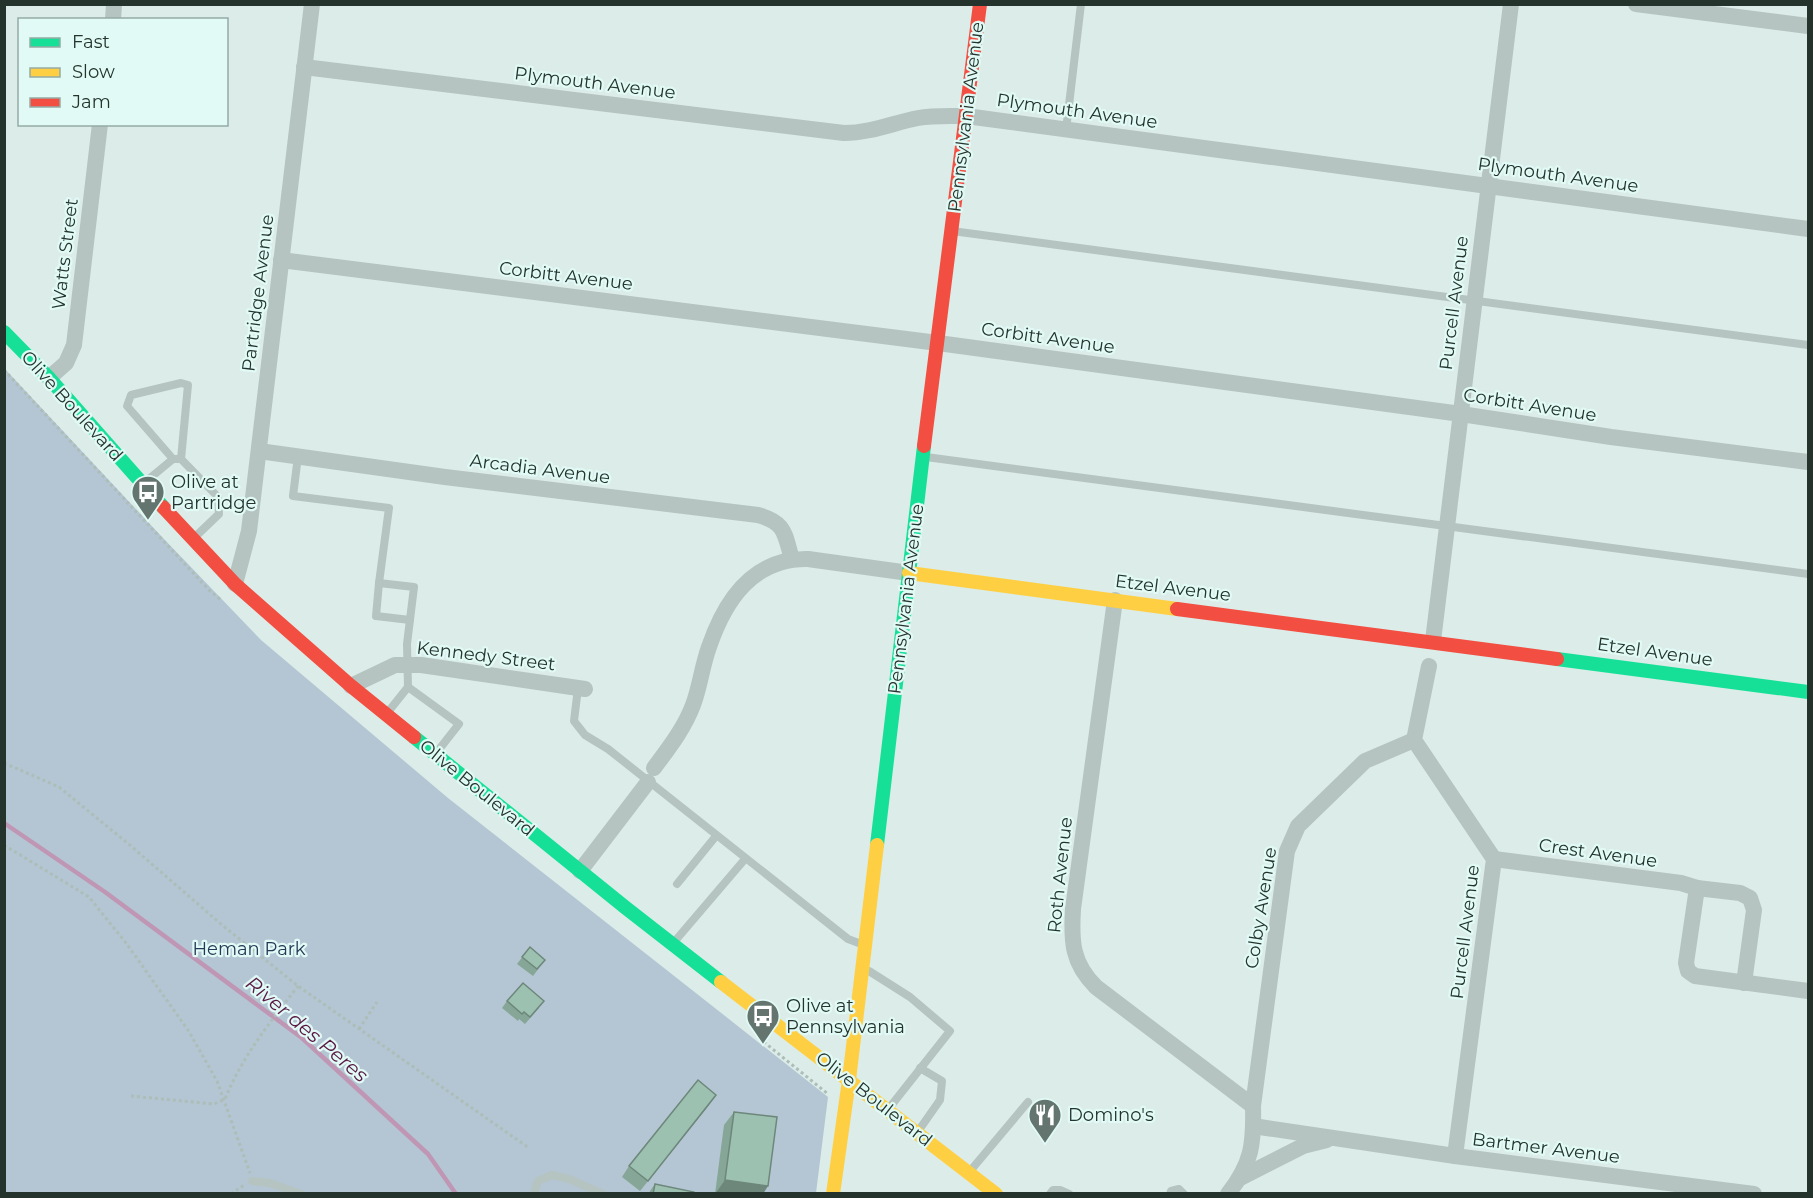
<svg xmlns="http://www.w3.org/2000/svg" width="1813" height="1198" viewBox="0 0 1813 1198" font-family="Montserrat,sans-serif">
<style>
.green{fill:#b4c6d3}
.lines{fill:none;stroke-linecap:round;stroke-linejoin:round}
.stream{stroke:#bf97b5;stroke-width:4.5}
.path{stroke:#adbdb8;stroke-width:3;stroke-dasharray:3 3;stroke-linecap:butt}
.lane{stroke:#b5c4c0;stroke-width:8}
.street{stroke:#b5c4c0;stroke-width:16}
.fast{stroke:#16e098;stroke-width:14}
.slow{stroke:#ffcf43;stroke-width:14}
.jam{stroke:#f24e42;stroke-width:14}
.wall{fill:#86a697}
.shaded-wall{fill:#6d877b}
.building{fill:#9cc1b0;stroke:#6d877b;stroke-width:1.5}
.labels{text-anchor:middle;stroke-width:4.5;stroke-linejoin:round;paint-order:stroke}
.street-label{font-size:18px;fill:#24342d;stroke:#e1faf5}
.poi-label{font-size:18px;fill:#24342d;stroke:#e1faf5;text-anchor:start}
.park-label{font-size:18px;fill:#263855;stroke:#e1faf5}
.water-label{font-size:20px;font-style:italic;fill:#591744;stroke:#e1faf5}
</style>
<rect width="100%" height="100%" fill="#dcece8"/>
<polygon class="green" points="4,368 163,538 261,640 448,798 828,1097 816,1193 5,1193"/>
<g class="lines">
<polyline class="stream" points="4,823 105,892 302,1038 428,1154 456,1194"/>
<g class="path">
<polyline points="4,370 210,591 221,600"/>
<polyline points="4,763 59,787 131,846 222,925 298,986 529,1148"/>
<polyline points="4,845 89,897 126,943 188,1030 217,1081 250,1173"/>
<polyline points="359,1029 377,1002"/>
<polyline points="759,1038 828,1094"/>
<path d="M131,1096l83,8 11,-5c18,-44 44,-75 73,-113"/>
<polyline points="231,1194 244,1185"/>
</g>
<g class="lane">
<polyline points="1066,130 1081,4"/>
<polyline points="952,231 1808,345"/>
<polyline points="298,456 293,496 389,508 379,583 414,587 407,644 408,687 388,712"/>
<polyline points="926,457 1808,574"/>
<polyline points="173,459 127,406 131,395 181,383 188,385 181,459"/>
<polyline points="144,483 173,459 181,459 218,497 219,514 195,537"/>
<polyline points="379,583 376,616 410,620"/>
<polyline points="408,687 459,724 437,752"/>
<polyline points="578,688 574,721 585,735 608,749 848,939 864,945"/>
<polyline points="677,884 716,836"/>
<polyline points="675,941 745,859"/>
<polyline points="863,971 869,971 910,997 950,1031 890,1107"/>
<polyline points="919,1130 940,1100 942,1081 920,1068"/>
<polyline points="971,1170 1028,1102"/>
<polyline points="252,1181 270,1183 301,1194"/>
<polyline points="534,1194 538,1181 552,1175 569,1179 603,1194"/>
<polyline points="1050,1194 1053,1190 1060,1190 1069,1194"/>
<polyline points="1170,1194 1171,1191 1179,1189 1184,1194"/>
</g>
<g class="street">
<polyline points="1636,4 1808,26"/>
<polyline points="113,20 114,4"/>
<path d="M304,67l540,66c26,0 49,-10 74,-15 16,-3 32,-2 48,-2l842,113"/>
<polyline points="281,260 938,343 1461,414 1611,437 1808,462"/>
<polyline points="49,378 66,363 74,345 100,124"/>
<path d="M259,451l186,26 313,38c28,8 26,18 34,44"/>
<polyline points="235,584 249,531 312,4"/>
<path d="M1115,600l-42,309c-2,33 -1,54 23,78l157,119"/>
<polyline points="1433,641 1511,4"/>
<polyline points="1429,666 1414,740 1494,859 1455,1156"/>
<polyline points="351,686 395,665 421,665 585,689"/>
<path d="M654,768c14,-19 30,-39 39,-63 7,-18 9,-39 16,-58 16,-47 44,-89 99,-88l101,14"/>
<polyline points="1494,859 1681,883 1697,888 1686,963 1688,971 1695,976 1808,991"/>
<polyline points="580,871 648,782"/>
<polyline points="1697,888 1740,893 1750,898 1754,910 1744,983"/>
<polyline points="1253,1126 1455,1156 1754,1194"/>
<polyline points="1240,1178 1303,1146 1327,1140"/>
<path d="M1228,1194c24,-31 26,-50 25,-88l34,-255 11,-25 67,-65 49,-21"/>
</g>
<g class="fast">
<polyline points="4,332 49,378 163,507"/>
<polyline points="1557,659 1808,692"/>
<polyline points="414,737 626,908 721,982"/>
<polyline points="877,845 924,446"/>
</g>
<g class="slow">
<polyline points="909,573 1177,609"/>
<polyline points="721,982 996,1194"/>
<polyline points="833,1194 849,1080 877,845"/>
</g>
<g class="jam">
<polyline points="924,446 980,4"/>
<polyline points="163,507 235,584 351,686 414,737"/>
<polyline points="1177,609 1557,659"/>
</g>
</g>
<g class="wall">
<polygon points="530,947 545,960 533,976 517,964"/>
<polygon points="507,1001 539,1008 525,1024 519,1019 518,1021 502,1008"/>
<polygon points="709,1105 640,1191 622,1177 629,1166"/>
<polygon points="734,1112 763,1194 715,1194 724,1125"/>
<polygon points="655,1184 694,1194 649,1194 650,1191"/>
</g>
<g class="shaded-wall">
<polygon points="716,1095 709,1105 640,1191 648,1181"/>
<polygon points="725,1180 768,1186 763,1194 715,1194"/>
</g>
<g class="building">
<polygon points="530,947 545,960 537,969 522,957"/>
<polygon points="523,983 544,1001 530,1017 524,1012 522,1014 507,1001"/>
<polygon points="698,1080 716,1095 648,1181 629,1166"/>
<polygon points="734,1112 777,1117 768,1186 725,1180"/>
<polygon points="655,1184 694,1192 694,1194 653,1194"/>
</g>
<defs>
<g id="bus-pin" transform="scale(1.725)"><path d="M0 17L-7.5 6A9.5 9.5 0 1 1 7.5 6Z" fill="#64746e" stroke="#e1faf5"/><path d="M-5-6H5V4H4V6H2V4H-2V6H-4V4H-5ZM-3.5-4V0h7V-4ZM-3.5 1.2v1.5H-2V1.2ZM2 1.2v1.5H3.5V1.2Z" fill="#fff"/></g>
<g id="restaurant-pin" transform="scale(1.725)"><path d="M0 17L-7.5 6A9.5 9.5 0 1 1 7.5 6Z" fill="#64746e" stroke="#e1faf5"/><path d="M-5-6h1v4h1v-4h1v4h1v-4h1v5L-1.5 .5V6h-2V.5L-5-1ZM5-6V6H3V1.5H1.5Q1.5-4 5-6Z" fill="#fff"/></g>
</defs>
<g fill-rule="evenodd">
<use href="#bus-pin" x="148" y="492"/>
<use href="#bus-pin" x="763" y="1016"/>
<use href="#restaurant-pin" x="1045" y="1115"/>
</g>
<g class="labels">
<g class="street-label">
<text transform="translate(595 83) rotate(7)" y="6">Plymouth Avenue</text>
<text transform="translate(1077 111) rotate(8)" y="6">Plymouth Avenue</text>
<text transform="translate(966 117) rotate(-83)" y="6">Pennsylvania Avenue</text>
<text transform="translate(1558 175) rotate(8)" y="6">Plymouth Avenue</text>
<text transform="translate(65 254) rotate(-83)" y="6">Watts Street</text>
<text transform="translate(566 276) rotate(7)" y="6">Corbitt Avenue</text>
<text transform="translate(258 293) rotate(-83)" y="6">Partridge Avenue</text>
<text transform="translate(1454 303) rotate(-83)" y="6">Purcell Avenue</text>
<text transform="translate(1048 338) rotate(8)" y="6">Corbitt Avenue</text>
<text transform="translate(1530 405) rotate(9)" y="6">Corbitt Avenue</text>
<text transform="translate(72 406) rotate(48)" y="6">Olive Boulevard</text>
<text transform="translate(540 469) rotate(7)" y="6">Arcadia Avenue</text>
<text transform="translate(1173 588) rotate(7)" y="6">Etzel Avenue</text>
<text transform="translate(906 599) rotate(-83)" y="6">Pennsylvania Avenue</text>
<text transform="translate(1655 652) rotate(8)" y="6">Etzel Avenue</text>
<text transform="translate(486 656) rotate(7)" y="6">Kennedy Street</text>
<text transform="translate(477 788) rotate(39)" y="6">Olive Boulevard</text>
<text transform="translate(1598 853) rotate(8)" y="6">Crest Avenue</text>
<text transform="translate(1060 875) rotate(-84)" y="6">Roth Avenue</text>
<text transform="translate(1261 908) rotate(-81)" y="6">Colby Avenue</text>
<text transform="translate(1465 932) rotate(-83)" y="6">Purcell Avenue</text>
<text transform="translate(874 1099) rotate(38)" y="6">Olive Boulevard</text>
<text transform="translate(1546 1148) rotate(7)" y="6">Bartmer Avenue</text>
</g>
<g class="poi-label">
<text x="171" y="488">Olive at<tspan x="171" dy="21">Partridge</tspan></text>
<text x="786" y="1012">Olive at<tspan x="786" dy="21">Pennsylvania</tspan></text>
<text x="1068" y="1121">Domino's</text>
</g>
<g class="park-label">
<text x="249" y="955">Heman Park</text>
</g>
<g class="water-label">
<text transform="translate(307 1029) rotate(40)" y="7">River des Peres</text>
</g>
</g>
<rect width="1813" height="1198" fill="none" stroke="#24342d" stroke-width="12"/>
<rect x="18" y="18" width="210" height="108" fill="#e1faf5" stroke="#95aba5" stroke-width="1.5"/>
<rect x="30" y="38" width="30" height="9" fill="#16e098" stroke="#95aba5" stroke-width="1.5"/>
<text x="72" y="48" font-size="18" fill="#24342d">Fast</text>
<rect x="30" y="68" width="30" height="9" fill="#ffcf43" stroke="#95aba5" stroke-width="1.5"/>
<text x="72" y="78" font-size="18" fill="#24342d">Slow</text>
<rect x="30" y="98" width="30" height="9" fill="#f24e42" stroke="#95aba5" stroke-width="1.5"/>
<text x="72" y="108" font-size="18" fill="#24342d">Jam</text>
</svg>
